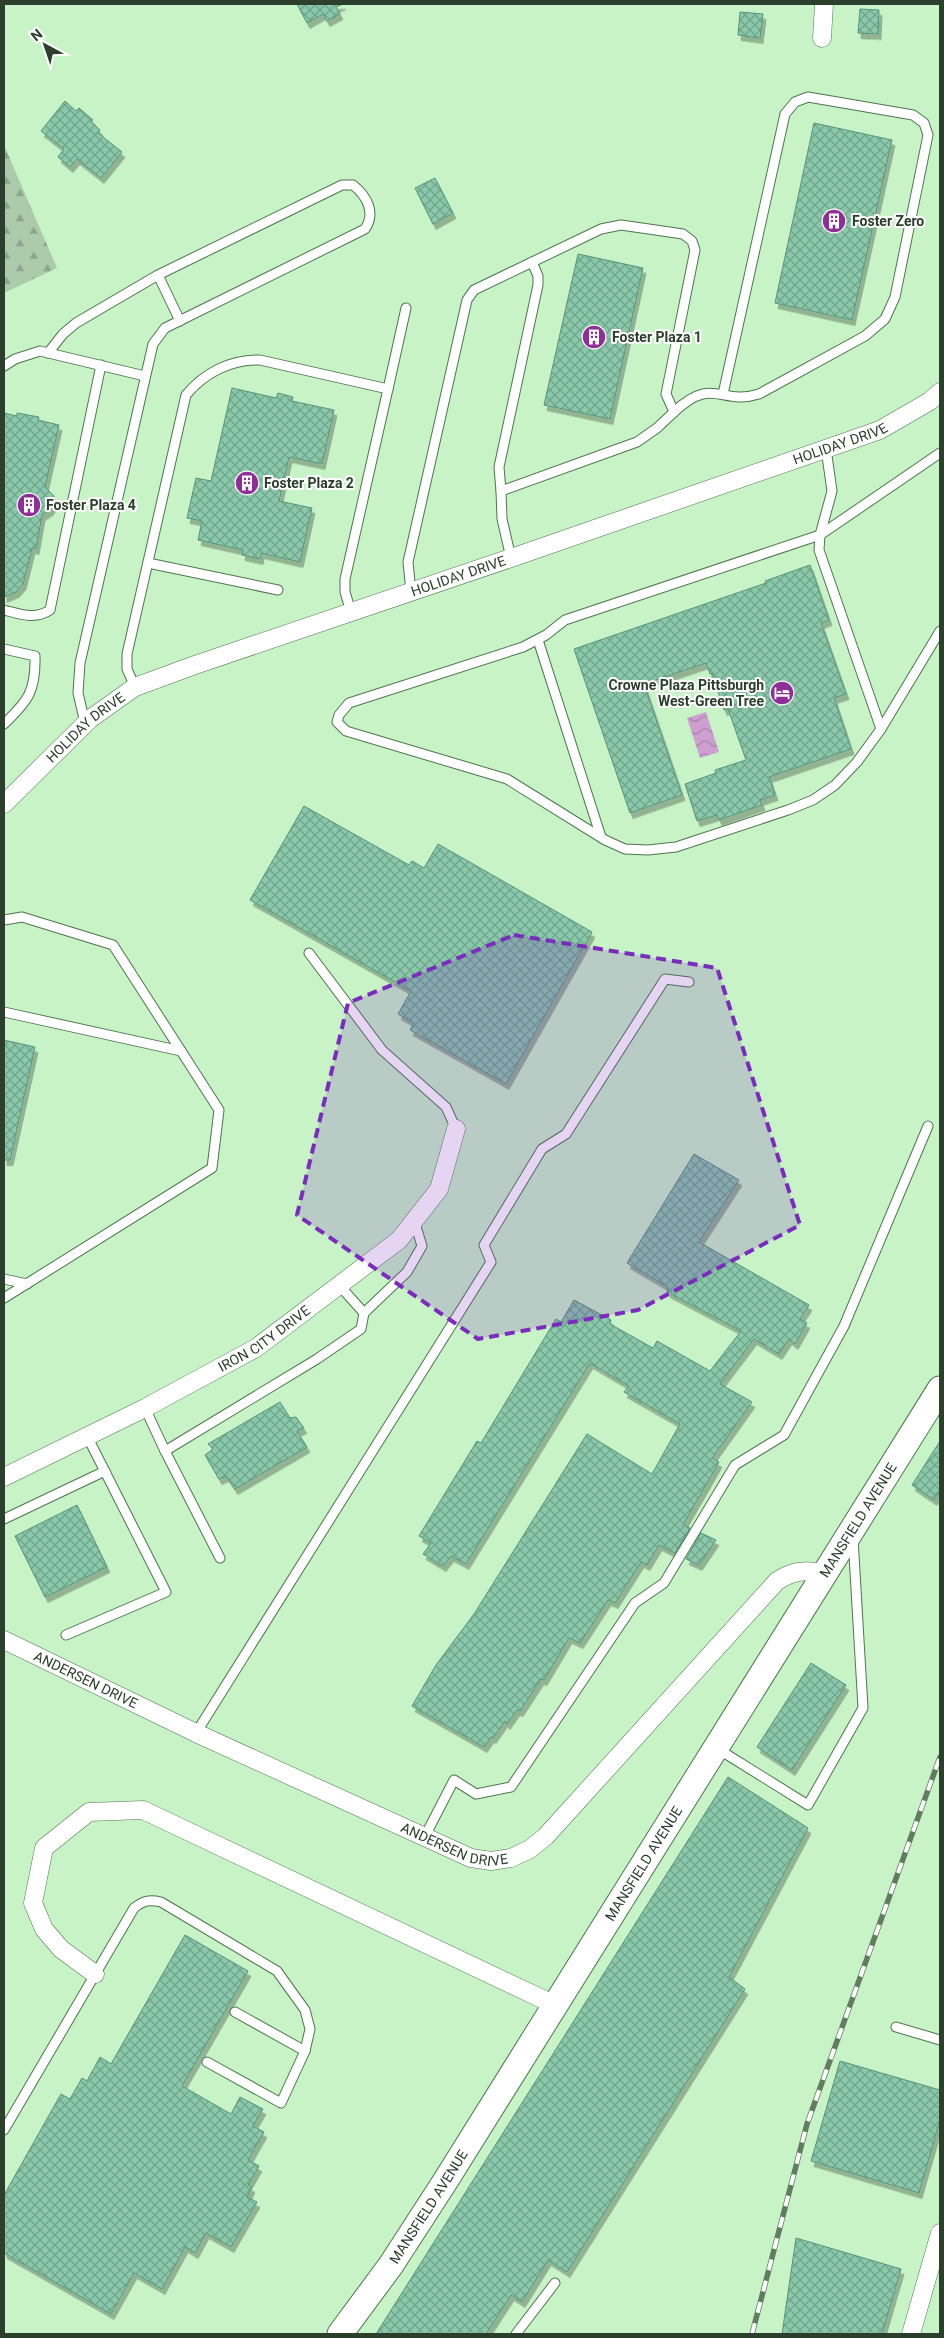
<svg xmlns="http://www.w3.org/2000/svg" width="944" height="2338" viewBox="0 0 944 2338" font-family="Roboto,sans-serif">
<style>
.forest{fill:url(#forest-firs)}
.water{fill:url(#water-waves)}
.building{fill:url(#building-cross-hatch);stroke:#569479;filter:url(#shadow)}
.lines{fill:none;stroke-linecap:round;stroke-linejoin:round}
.service-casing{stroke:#4e764e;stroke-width:11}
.minor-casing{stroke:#4e764e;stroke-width:19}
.secondary-casing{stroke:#4e764e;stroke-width:27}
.service{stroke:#fff;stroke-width:9}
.minor{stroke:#fff;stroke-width:18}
.secondary{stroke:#fff;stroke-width:25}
.rail-casing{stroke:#627c61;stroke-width:5.5}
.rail{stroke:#fff;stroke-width:4;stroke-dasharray:11;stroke-linecap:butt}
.marked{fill:#7b2cbf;fill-opacity:0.2;stroke:#7b2cbf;stroke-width:4;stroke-dasharray:10 6;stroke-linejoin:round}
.labels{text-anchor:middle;stroke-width:4;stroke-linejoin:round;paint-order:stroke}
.poi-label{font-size:14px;font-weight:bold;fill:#2c3e2c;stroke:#fff;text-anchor:start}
.street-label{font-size:14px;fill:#2c3e2c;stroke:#fff}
</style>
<defs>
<pattern id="forest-firs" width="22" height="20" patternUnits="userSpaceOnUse" patternTransform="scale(1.25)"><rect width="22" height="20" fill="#accbab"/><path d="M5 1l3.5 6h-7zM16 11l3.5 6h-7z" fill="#8ca68b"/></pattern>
<pattern id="water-waves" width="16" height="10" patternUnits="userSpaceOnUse" patternTransform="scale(1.25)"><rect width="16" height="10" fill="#ce9fd1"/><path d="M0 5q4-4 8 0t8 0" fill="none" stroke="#a783aa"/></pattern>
<pattern id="building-cross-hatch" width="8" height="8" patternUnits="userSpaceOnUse" patternTransform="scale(1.25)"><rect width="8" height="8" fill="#89c8ab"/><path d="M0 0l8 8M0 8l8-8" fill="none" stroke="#70a48b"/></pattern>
<filter id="shadow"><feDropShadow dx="3" dy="5.5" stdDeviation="0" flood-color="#0004"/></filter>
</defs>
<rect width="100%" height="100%" fill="#c7f3c6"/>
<polygon class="forest" points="4,145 57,268 4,293"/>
<polygon class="water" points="706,712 719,752 700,758 687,718"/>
<g class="building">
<polygon points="297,4 343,4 336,7 340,14 327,21 323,14 307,23"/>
<polygon points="860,9 879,10 878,34 858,33"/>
<polygon points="740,12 763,14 760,38 738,35"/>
<polygon points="65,101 76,111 79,108 93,120 91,122 100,130 98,133 122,152 101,178 77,159 70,167 58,157 64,149 41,131"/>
<polygon points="814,123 892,140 852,320 775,303"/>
<polygon points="435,178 453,213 433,224 415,188"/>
<polygon points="578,254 643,268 610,419 544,405"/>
<polygon points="232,388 276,398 278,393 293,397 292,401 334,410 322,464 289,457 279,501 312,508 300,562 261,553 260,559 242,555 243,550 198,540 202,521 187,518 196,478 211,481"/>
<polygon points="4,413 17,416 17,413 39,417 38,420 59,425 45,487 54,496 54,504 50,510 42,515 36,549 32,548 23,584 16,592 4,597"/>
<polygon points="810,565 829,620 821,623 846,694 834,698 851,749 769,777 775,795 760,800 762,805 719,820 717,815 697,821 685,784 716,773 715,770 746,760 728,709 724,710 712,673 710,674 706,663 644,684 682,795 630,813 574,649 766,583 765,581"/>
<polygon points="304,806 409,865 412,861 424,868 438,844 592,932 506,1084 410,1030 414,1023 398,1014 411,991 250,900"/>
<polygon points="4,1040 35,1047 10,1160 4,1160"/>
<polygon points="694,1154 739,1180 699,1242 809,1305 800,1319 807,1323 795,1344 789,1339 779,1354 754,1339 720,1384 752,1402 712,1458 719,1462 683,1525 690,1528 675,1553 659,1545 647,1565 641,1562 615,1603 608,1600 580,1643 569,1638 544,1680 541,1679 520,1711 517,1710 507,1724 505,1721 493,1738 491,1737 484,1747 412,1706 436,1665 474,1614 587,1434 652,1474 680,1424 624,1392 629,1386 590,1363 466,1564 451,1556 443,1566 423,1554 431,1543 419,1536 477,1441 481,1443 556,1319 561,1322 574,1300 611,1320 610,1324 653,1348 657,1341 710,1371 741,1331 667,1292 668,1287 627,1263"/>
<polygon points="280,1402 290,1418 296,1417 304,1428 297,1431 307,1447 235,1489 226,1476 219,1479 205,1455 213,1449 208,1444"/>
<polygon points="940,1441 940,1490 934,1500 912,1485"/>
<polygon points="77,1505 107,1567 45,1597 15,1536"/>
<polygon points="701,1533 716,1540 699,1565 686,1559"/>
<polygon points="811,1663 846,1685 792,1770 757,1747"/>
<polygon points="728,1777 808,1828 729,1977 745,1989 567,2272 548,2260 522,2302 511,2295 486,2334 376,2334"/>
<polygon points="185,1935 248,1971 182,2086 231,2114 240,2097 263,2109 253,2126 264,2132 248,2160 259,2166 248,2185 252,2187 247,2197 257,2202 231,2247 206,2233 195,2253 185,2247 162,2289 134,2273 111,2314 4,2253 4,2195 61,2094 70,2099 82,2078 87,2081 100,2057 111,2064"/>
<polygon points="840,2061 940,2090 940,2120 919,2193 811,2161"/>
<polygon points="796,2238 901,2269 882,2334 782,2334"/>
</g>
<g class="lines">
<g class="service-casing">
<g id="service">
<polyline points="158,275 180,321"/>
<path d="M48,353l15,-19 13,-11 82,-48 184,-90h11c14,11 23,28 12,44l-200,99 -12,16 -73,319 -2,30 7,30"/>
<polyline points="4,366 15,359 40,351 145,376"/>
<polyline points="388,389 406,308"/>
<path d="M674,412c39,-37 46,-6 85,-18l106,-58 20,-17 10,-22 33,-162 -4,-12 -11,-8 -105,-18 -13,5 -10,12 -62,280"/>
<polyline points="826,449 832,491 820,535 819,550 881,729"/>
<polyline points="940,453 820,535 565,620 546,635 523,647 349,703 339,715 337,722 346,731 507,779 605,840 625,849 648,850 676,847 788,810 813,800 835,785 857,762 881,729 940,631"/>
<polyline points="501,491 499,467 538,285 538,276 532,262"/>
<polyline points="148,563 278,590"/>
<polyline points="411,592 408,562 467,300 474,290 601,229 621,225 683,234 692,241 695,250 666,394 674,412 657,428 637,442 501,491 502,519 511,558"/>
<path d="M4,610c16,4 31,10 46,0l51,-245"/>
<polyline points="538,640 601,837"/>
<path d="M4,649l31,7c1,35 -7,45 -31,68"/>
<path d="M135,687l-8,-18v-15l59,-259c18,-22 45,-36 74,-35l128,29 -43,190v13l6,20"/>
<polyline points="4,920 22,917 113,945 219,1110 212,1168 4,1298"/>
<polyline points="309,953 382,1050 446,1107 456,1129"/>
<polyline points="4,1012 181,1051"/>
<polyline points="4,1279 27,1284"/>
<polyline points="364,1313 407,1272 422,1246 414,1220"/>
<polyline points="145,1408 165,1451 317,1359 361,1329 364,1313 339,1285"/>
<polyline points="165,1451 220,1558"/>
<polyline points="4,1519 105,1471"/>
<polyline points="66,1635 166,1592 87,1436"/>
<polyline points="196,1733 491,1262 484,1245 542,1149 566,1134 665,979 689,982"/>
<polyline points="718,1749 808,1805 863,1708 853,1538"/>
<polyline points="424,1838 454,1780 476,1794 511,1787 635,1603 664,1583 735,1465 784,1435 844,1326 928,1126"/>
<polyline points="235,2012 305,2051"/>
<polyline points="896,2027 940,2040"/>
<path d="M4,2130l130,-222c9,-7 15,-9 27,-6l116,69 28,39 5,19 -5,22 -24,52 -74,-41"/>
<polyline points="516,2334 555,2283"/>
</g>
</g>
<g class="minor-casing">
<g id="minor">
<polyline points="822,38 824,4"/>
<path id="s1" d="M4,804l86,-85 45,-32 60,-22 319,-108 366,-127 50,-29 10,-9"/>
<path id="s2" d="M4,1477l141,-69 111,-60 143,-108 40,-51 17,-60"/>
<path id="s3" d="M4,1640l192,93 275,125 20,3 20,-3 19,-9 16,-13 231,-255c17,-11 28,-11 48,-8"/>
<polyline points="95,1974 61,1949 44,1929 33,1903 44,1848 89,1812 143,1810 555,2005"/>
<polyline points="911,2334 940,2233"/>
</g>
</g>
<g class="secondary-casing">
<g id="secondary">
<path id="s4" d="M340,2334l51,-69 55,-85 494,-791"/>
</g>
</g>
<use href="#service" class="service"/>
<use href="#minor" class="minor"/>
<use href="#secondary" class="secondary"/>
<g class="rail-casing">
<polyline id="rail" points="752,2334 807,2124 940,1757"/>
</g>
<use href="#rail" class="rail"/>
</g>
<path class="marked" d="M514,935l203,33 83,257 -162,85 -160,29 -181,-124 51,-212z"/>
<defs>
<g id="building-disc" transform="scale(1.25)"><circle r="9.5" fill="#8e2f97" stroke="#fff"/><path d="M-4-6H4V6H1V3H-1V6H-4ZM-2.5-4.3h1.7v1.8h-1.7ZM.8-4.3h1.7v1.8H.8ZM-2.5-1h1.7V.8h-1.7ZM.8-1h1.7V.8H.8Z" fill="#fff"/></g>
<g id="hotel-disc" transform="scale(1.25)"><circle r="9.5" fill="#8e2f97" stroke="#fff"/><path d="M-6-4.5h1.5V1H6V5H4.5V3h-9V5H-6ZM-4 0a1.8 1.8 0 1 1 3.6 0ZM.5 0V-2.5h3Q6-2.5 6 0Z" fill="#fff"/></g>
</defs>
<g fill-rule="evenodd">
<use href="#building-disc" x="834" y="221"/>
<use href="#building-disc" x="594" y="337"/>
<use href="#building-disc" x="247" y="483"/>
<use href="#building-disc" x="29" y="505"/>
<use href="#hotel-disc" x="782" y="693"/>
</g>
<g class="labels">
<g class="poi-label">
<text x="852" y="226">Foster Zero</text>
<text x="612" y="342">Foster Plaza 1</text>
<text x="264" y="488">Foster Plaza 2</text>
<text x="46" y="510">Foster Plaza 4</text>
<text x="764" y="690" text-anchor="end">Crowne Plaza Pittsburgh<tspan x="764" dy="16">West-Green Tree</tspan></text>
</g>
<g class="street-label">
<text dy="5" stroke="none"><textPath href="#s1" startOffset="922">HOLIDAY DRIVE</textPath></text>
<text dy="5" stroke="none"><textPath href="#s1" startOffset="518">HOLIDAY DRIVE</textPath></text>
<text dy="5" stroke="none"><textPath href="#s1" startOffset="112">HOLIDAY DRIVE</textPath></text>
<text dy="5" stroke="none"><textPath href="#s2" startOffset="295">IRON CITY DRIVE</textPath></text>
<text dy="5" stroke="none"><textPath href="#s4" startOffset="965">MANSFIELD AVENUE</textPath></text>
<text dy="5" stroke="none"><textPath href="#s3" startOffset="91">ANDERSEN DRIVE</textPath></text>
<text dy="5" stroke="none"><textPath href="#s3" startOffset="496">ANDERSEN DRIVE</textPath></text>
<text dy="5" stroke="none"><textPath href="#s4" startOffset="560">MANSFIELD AVENUE</textPath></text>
<text dy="5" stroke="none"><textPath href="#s4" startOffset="155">MANSFIELD AVENUE</textPath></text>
</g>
</g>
<rect width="944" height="2338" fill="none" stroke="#2c3e2c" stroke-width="10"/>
<g transform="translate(45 45) rotate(320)" stroke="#ffffff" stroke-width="4" paint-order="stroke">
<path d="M0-4L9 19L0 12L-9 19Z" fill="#2c3e2c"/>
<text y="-8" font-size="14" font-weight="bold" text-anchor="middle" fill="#2c3e2c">N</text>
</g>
</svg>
